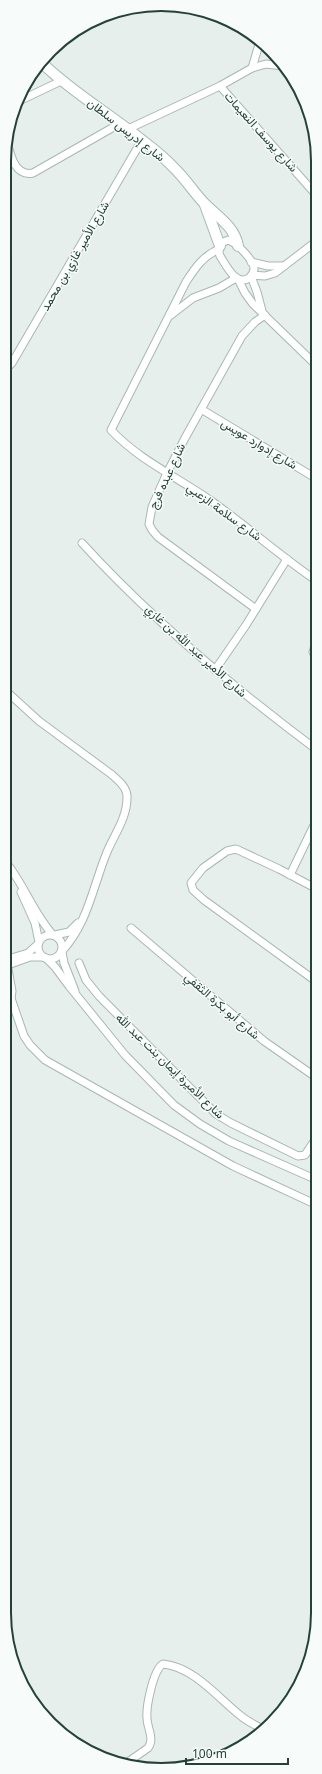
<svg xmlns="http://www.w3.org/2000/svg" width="322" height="1774" viewBox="0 0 322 1774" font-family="'Noto Sans',Vazirmatn,sans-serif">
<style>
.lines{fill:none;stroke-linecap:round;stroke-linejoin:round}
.street-casing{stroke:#a8b8b2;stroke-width:9}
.secondary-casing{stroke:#a4bbb3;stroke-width:12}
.street{stroke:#fff;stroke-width:7}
.secondary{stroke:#fff;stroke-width:10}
.labels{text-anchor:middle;stroke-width:3;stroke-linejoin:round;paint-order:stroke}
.street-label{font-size:12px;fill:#24423a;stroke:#f7fbf9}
.rim{fill:none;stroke:#24423a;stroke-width:2}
</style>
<rect width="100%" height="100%" fill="#e6efeb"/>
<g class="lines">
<g class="street-casing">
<g id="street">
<polyline points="252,68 260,41"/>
<polyline points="220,86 318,197"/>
<polyline points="19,101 61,81"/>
<polyline points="128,129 220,86 252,68 266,64 283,66"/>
<path d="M6,138c4,15 8,39 27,35l86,-49"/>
<polyline points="5,234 6,236"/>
<path d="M228,240c9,3 27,21 26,30 -1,3 -2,6 -5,8 -13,9 -23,-13 -29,-22 -3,-8 1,-14 8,-16z"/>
<path d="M219,249c-16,7 -24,19 -33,33l-75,148c28,30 66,47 99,70 37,26 70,56 107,81"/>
<polyline points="251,262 268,266 284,266"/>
<polyline points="252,275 265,276 275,273 318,240"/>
<polyline points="251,276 257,292 262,311"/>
<polyline points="238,279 245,293 253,304 318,367"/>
<polyline points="171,315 193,298 219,288 236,278"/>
<polyline points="5,370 12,363 142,140"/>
<polyline points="201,409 317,479"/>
<path d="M82,543c70,77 152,145 235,207"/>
<polyline points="256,609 158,537 152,530 149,524 152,507 167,473 185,438 242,336 255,322 265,315"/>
<polyline points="317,661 313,652 317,639"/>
<polyline points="215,670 246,625 287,559"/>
<path d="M5,690l34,31 72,53c7,6 17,14 16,24 0,20 -13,37 -20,54 -14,34 -19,71 -45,99"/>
<path d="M5,861c19,23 28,52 48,74"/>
<polyline points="290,875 317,819"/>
<polyline points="21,892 35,923 39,942"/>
<polyline points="131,928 264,1041 317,1078"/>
<circle cx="50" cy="947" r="12"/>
<polyline points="55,935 69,932 78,923"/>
<polyline points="62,952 64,963 75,991"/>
<polyline points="5,953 12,991 11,998"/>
<polyline points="46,958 55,967 69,986 125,1055 174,1105 200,1124 229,1141 317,1180"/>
<polyline points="5,960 28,953 38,944"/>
<polyline points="79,963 86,980 99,996 216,1114 231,1123 298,1156 305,1155 317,1137"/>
<polyline points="5,966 30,957 43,957"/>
<polyline points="5,981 24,1036 30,1045 45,1060 233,1166 317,1205"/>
<polyline points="317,982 204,900 193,890 191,883 203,868 227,851 236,849 279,869 317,889"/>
<path d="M125,1764l23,-16c7,-9 -1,-20 -1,-30 -1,-11 6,-48 16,-54 31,3 55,34 78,52 7,6 16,10 24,14"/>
</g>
</g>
<g class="secondary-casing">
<g id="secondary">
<path d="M42,63c31,30 68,51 101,78 12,9 24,19 34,30 10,10 18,23 28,33 12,12 30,23 33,42"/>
<polyline points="205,205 220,246"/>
</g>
</g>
<use href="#street" class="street"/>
<use href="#secondary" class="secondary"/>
</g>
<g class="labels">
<g class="street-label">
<text transform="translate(126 130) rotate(38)" y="4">شارع إدريس سلطان</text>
<text transform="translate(261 132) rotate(48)" y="4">شارع يوسف النعيمات</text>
<text transform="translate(75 256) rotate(-60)" y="4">شارع الأمير غازي بن محمد</text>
<text transform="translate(259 444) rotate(31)" y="4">شارع إدوارد عويس</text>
<text transform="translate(167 476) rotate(-65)" y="4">شارع عبده فرج</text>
<text transform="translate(224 512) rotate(36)" y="4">شارع سلامة الزعبي</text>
<text transform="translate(196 651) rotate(42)" y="4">شارع الأمير عبد الله بن غازي</text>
<text transform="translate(222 1006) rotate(41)" y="4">شارع أبو بكرة الثقفي</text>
<text transform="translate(170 1066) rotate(44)" y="4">شارع الأميرة إيمان بنت عبد الله</text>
</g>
</g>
<path d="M0 0H322V1774H0ZM161 11H161A150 150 0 0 1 311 161V1613A150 150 0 0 1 161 1763H161A150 150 0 0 1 11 1613V161A150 150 0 0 1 161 11Z" fill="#f7fbf9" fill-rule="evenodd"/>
<path class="rim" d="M161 11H161A150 150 0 0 1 311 161V1613A150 150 0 0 1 161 1763H161A150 150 0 0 1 11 1613V161A150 150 0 0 1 161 11Z"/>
<path d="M186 1758v6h102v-6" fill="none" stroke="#24423a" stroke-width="2"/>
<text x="192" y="1758" font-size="12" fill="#24423a" stroke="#f7fbf9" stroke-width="3" paint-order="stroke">100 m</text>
</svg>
